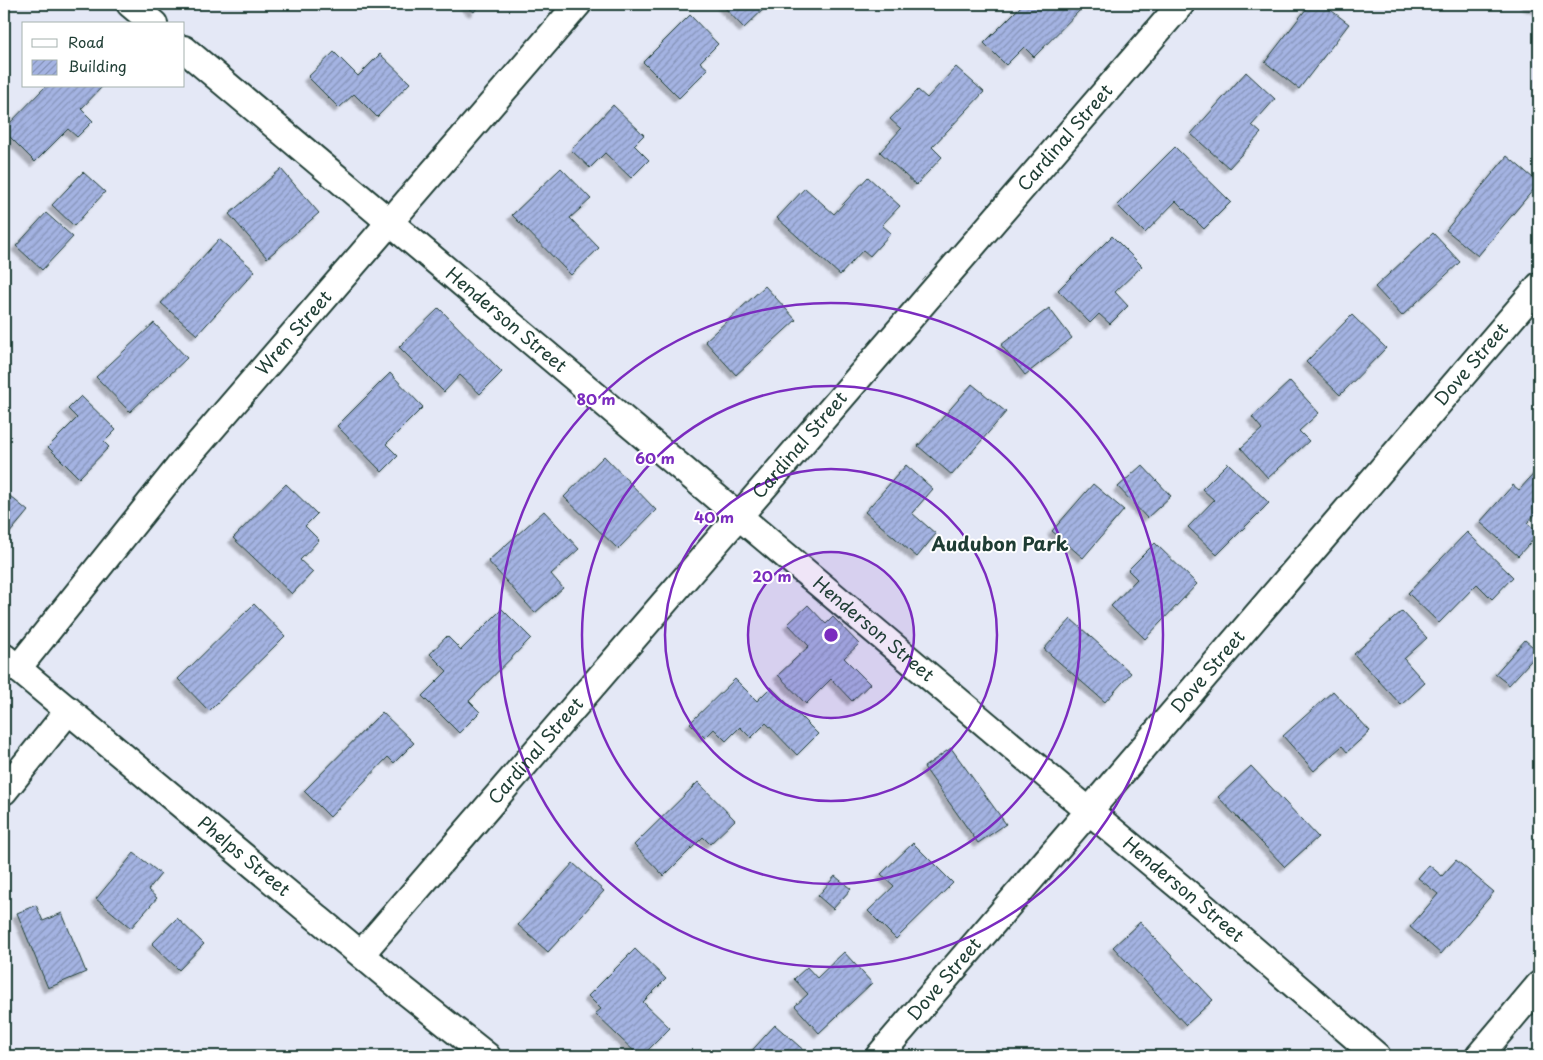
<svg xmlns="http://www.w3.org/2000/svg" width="1543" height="1060" viewBox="0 0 1543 1060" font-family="'Playpen Sans',sans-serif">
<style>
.building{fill:url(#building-hatch);stroke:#1f3d34;filter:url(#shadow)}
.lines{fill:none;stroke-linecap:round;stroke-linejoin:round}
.minor-casing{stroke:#1f3d34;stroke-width:30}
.minor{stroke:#fff;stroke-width:26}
.ring{fill:none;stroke:#7b2cbf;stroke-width:2.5}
.labels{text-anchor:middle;stroke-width:4;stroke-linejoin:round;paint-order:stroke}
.street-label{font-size:18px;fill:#1f3d34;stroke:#fff}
.neighbourhood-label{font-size:19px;font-weight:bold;fill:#1f3d34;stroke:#fff}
.centre{fill:#7b2cbf;stroke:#fff;stroke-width:2.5}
.ring-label{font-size:15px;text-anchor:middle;font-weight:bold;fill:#7b2cbf;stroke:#fff;stroke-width:4;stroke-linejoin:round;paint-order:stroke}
</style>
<defs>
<pattern id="building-hatch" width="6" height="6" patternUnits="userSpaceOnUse" patternTransform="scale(1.25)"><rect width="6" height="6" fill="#a4b3e2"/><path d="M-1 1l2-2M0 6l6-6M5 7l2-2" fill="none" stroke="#8593b8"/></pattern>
<filter id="shadow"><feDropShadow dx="-4.5" dy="4.5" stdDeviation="1" flood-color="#0004"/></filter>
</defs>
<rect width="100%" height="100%" fill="#e4e8f6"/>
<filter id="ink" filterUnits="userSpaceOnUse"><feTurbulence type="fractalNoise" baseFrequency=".02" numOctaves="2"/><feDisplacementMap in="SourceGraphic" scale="10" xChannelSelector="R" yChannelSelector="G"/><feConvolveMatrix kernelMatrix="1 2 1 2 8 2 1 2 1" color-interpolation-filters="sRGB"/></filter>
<g filter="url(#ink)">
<g class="building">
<polygon points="464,4 480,4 474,12"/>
<polygon points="721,4 769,4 744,28"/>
<polygon points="1023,4 1086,4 1034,57 1024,47 1006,65 984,43"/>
<polygon points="1310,4 1323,4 1349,24 1299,89 1265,62"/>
<polygon points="1525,4 1539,4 1539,10"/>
<polygon points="690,15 718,44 700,62 708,69 679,98 643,62"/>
<polygon points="334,52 358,76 380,54 410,83 377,117 354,94 339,108 308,77"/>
<polygon points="956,67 984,92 932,147 942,157 916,185 880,152 901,129 890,119 918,90 927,98"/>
<polygon points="1246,72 1275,99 1252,125 1261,133 1229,168 1191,134"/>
<polygon points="46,86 103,86 81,109 93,121 77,137 68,129 35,162 4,131 4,129"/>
<polygon points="613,105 644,135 634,145 649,160 631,178 605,153 590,168 571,150"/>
<polygon points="1175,147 1231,202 1204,229 1176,201 1145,233 1117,205"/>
<polygon points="1507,156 1539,183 1478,256 1446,230"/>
<polygon points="561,168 591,199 570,218 599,248 571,275 512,215"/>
<polygon points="281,169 319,213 267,258 229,214"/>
<polygon points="83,172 105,192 74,226 52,205"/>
<polygon points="868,177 900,206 882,225 891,233 870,256 863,250 840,275 777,218 805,188 834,214"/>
<polygon points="46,213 73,237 42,270 16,246"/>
<polygon points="1433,233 1460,262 1402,316 1375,287"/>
<polygon points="1112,236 1142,266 1115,292 1128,306 1110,324 1099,314 1090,323 1058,290"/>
<polygon points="219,239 255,271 197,335 161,303"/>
<polygon points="765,286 796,320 736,375 705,341"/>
<polygon points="439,308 502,372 480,394 460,375 444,392 399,347"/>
<polygon points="1049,308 1072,338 1025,375 1001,345"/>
<polygon points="1352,315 1386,348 1340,395 1306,362"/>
<polygon points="154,323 187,358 130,412 96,377"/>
<polygon points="390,373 423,407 386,444 398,456 382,472 337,426"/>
<polygon points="1290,381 1319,413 1299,431 1309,441 1268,478 1241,448 1262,429 1252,417"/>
<polygon points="972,384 1006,412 952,475 918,446"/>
<polygon points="81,396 116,430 104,442 109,447 79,478 48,447 77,418 68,409"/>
<polygon points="604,456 656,510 618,549 564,497"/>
<polygon points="1228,463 1269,503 1217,555 1188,527 1214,500 1202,489"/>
<polygon points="906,465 933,489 912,513 936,534 917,557 865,512"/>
<polygon points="1142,465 1171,496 1147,518 1118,487"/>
<polygon points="1539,468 1539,510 1527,523 1539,533 1518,556 1480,522 1513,485 1519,490"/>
<polygon points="286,484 317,514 305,526 319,540 300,560 313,572 292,594 233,538"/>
<polygon points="1093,484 1124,510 1083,558 1052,531"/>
<polygon points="4,491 28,511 4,540"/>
<polygon points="544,511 579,549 551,574 563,588 535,613 488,561"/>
<polygon points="1467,532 1513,577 1492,599 1477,584 1439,623 1408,593"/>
<polygon points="1155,543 1197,584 1145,639 1111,606 1137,579 1128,570"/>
<polygon points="254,604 285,636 209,711 178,679"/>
<polygon points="808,605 826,624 833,617 859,644 844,658 870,684 852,701 831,679 806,704 778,675 809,646 788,624"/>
<polygon points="502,609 531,638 469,701 480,712 459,733 422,696 447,671 430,654 447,636 461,650"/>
<polygon points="1402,611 1427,638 1404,659 1425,683 1401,705 1354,654"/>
<polygon points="1071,619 1131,673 1105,702 1044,649"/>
<polygon points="1525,640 1539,652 1509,685 1495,674"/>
<polygon points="735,679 757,701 771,687 818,734 797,755 766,723 751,738 740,727 726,741 714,729 705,738 690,723"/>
<polygon points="1333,691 1370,731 1347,752 1342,746 1314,771 1283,736"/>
<polygon points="382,712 414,743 394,763 388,757 330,817 304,791"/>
<polygon points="951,748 1006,824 978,843 924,767"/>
<polygon points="1251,766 1318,837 1285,867 1218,797"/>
<polygon points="698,782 735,820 710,844 703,837 664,876 634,845"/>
<polygon points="913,843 953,883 896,939 868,911 894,886 881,874"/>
<polygon points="134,853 161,874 148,890 157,898 131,928 96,899"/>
<polygon points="1456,860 1494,892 1441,954 1410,927 1438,894 1418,878 1429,865 1442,876"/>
<polygon points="573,863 604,891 548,952 518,925"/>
<polygon points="835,876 851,889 833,909 818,896"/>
<polygon points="36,905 43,921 62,913 86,972 48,988 17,913"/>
<polygon points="177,918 204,944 179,970 152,944"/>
<polygon points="1140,922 1213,1000 1186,1025 1113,947"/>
<polygon points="635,949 666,979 643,1002 670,1028 642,1056 639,1056 595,1014 601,1009 588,996"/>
<polygon points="844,952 872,983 819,1033 795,1006 808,994 794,979 807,967 817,978"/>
<polygon points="775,1025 807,1053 804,1056 747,1056"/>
</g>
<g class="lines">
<g class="minor-casing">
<g id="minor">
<polyline points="130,4 154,24"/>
<path id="s1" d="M184,49l905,762 115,96 173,149"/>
<path id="s2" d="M4,657l395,329 88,70"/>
<path id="s3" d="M18,668l164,-205 396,-459"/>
<polyline points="4,791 69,710"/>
<path id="s4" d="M361,954l820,-950"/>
<path id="s5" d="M879,1056l660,-770"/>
<polyline points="1479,1056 1539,985"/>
</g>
</g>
<use href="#minor" class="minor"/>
</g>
</g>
<circle cx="831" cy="635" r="83" fill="#7b2cbf" fill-opacity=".12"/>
<g class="ring">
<circle cx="831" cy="635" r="83"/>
<circle cx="831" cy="635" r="166"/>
<circle cx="831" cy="635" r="249"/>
<circle cx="831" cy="635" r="332"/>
</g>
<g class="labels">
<g class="street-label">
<text dy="6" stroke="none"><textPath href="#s4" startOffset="1078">Cardinal Street</textPath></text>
<text dy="6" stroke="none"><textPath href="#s1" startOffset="421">Henderson Street</textPath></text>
<text dy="6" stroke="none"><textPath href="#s3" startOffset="434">Wren Street</textPath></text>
<text dy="6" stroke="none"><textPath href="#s5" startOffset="911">Dove Street</textPath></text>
<text dy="6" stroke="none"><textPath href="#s4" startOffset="672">Cardinal Street</textPath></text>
<text dy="6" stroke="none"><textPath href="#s1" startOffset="901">Henderson Street</textPath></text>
<text dy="6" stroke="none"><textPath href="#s5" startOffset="506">Dove Street</textPath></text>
<text dy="6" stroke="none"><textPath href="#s4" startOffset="268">Cardinal Street</textPath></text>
<text dy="6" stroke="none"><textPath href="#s2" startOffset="312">Phelps Street</textPath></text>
<text dy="6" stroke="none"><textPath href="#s1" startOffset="1306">Henderson Street</textPath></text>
<text dy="6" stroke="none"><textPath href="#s5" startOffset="101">Dove Street</textPath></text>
</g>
<g class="neighbourhood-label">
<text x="1000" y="551">Audubon Park</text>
</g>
</g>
<circle cx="831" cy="635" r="8" class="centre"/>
<g class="ring-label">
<text x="596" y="405">80 m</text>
<text x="655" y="464">60 m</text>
<text x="714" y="523">40 m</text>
<text x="772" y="582">20 m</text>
</g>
<rect width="1543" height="1060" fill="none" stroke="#fff" stroke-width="20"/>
<rect x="10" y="10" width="1523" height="1040" fill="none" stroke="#1f3d34" stroke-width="2" filter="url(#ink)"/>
<rect x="22" y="22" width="162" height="65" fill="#ffffff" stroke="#a5b1ae"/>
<rect x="32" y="39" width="25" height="8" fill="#ffffff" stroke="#a5b1ae"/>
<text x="68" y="48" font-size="15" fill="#1f3d34">Road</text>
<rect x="32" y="60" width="25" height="15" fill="url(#building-hatch)" stroke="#a5b1ae"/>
<text x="68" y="72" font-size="15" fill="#1f3d34">Building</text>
</svg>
